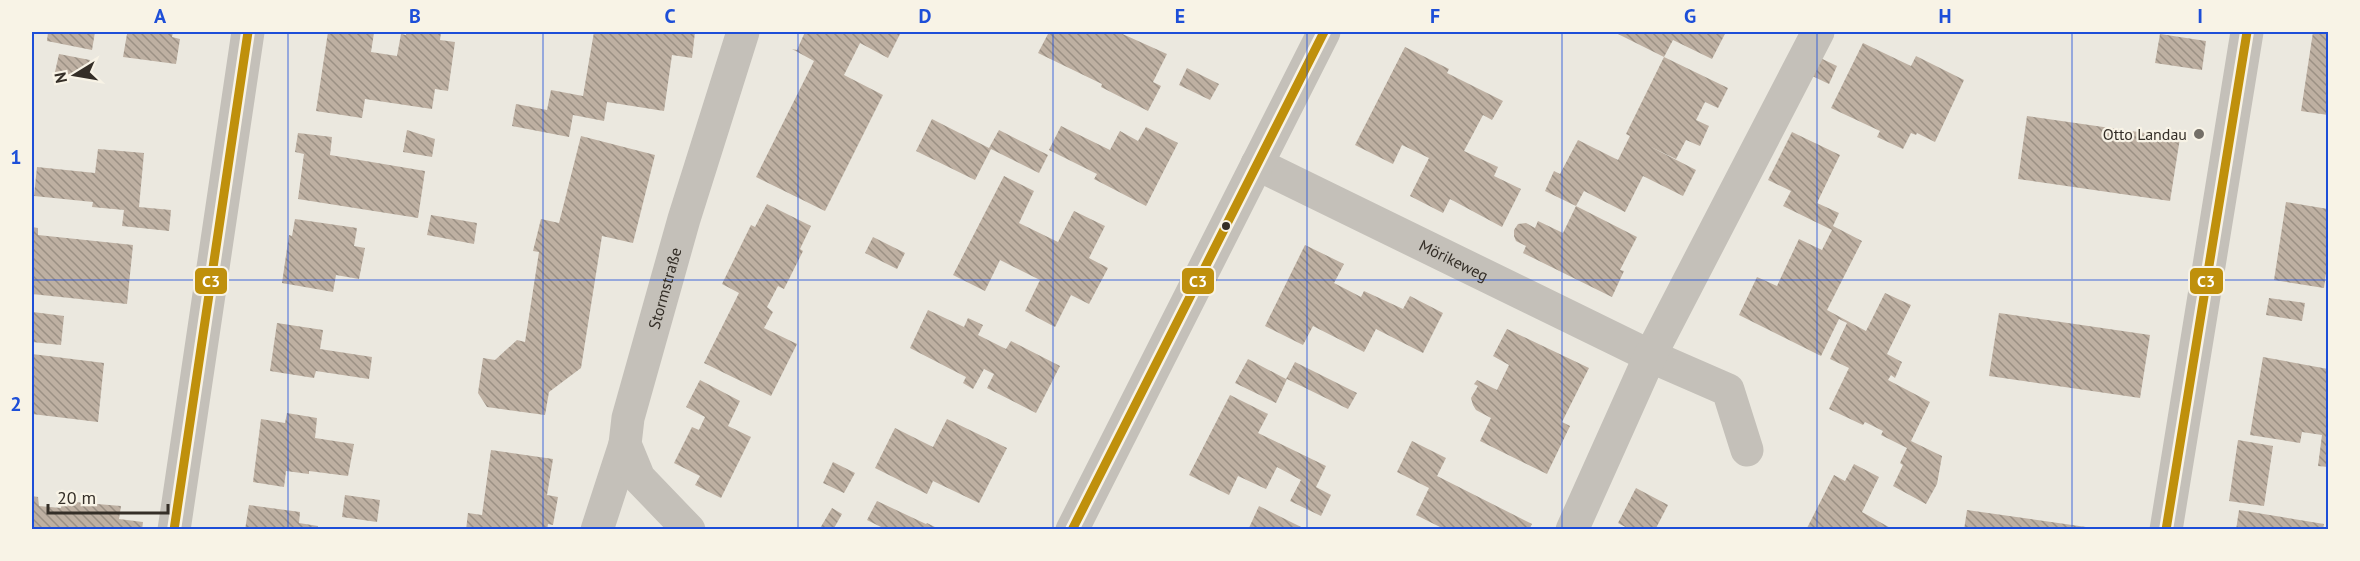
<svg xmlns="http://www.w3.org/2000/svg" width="2360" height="561" viewBox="0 0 2360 561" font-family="'PT Sans',sans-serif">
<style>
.building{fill:url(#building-back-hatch)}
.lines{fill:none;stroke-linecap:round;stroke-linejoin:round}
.minor{stroke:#c4c0b9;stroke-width:33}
.bus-1-casing{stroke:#f8f3e6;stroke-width:14}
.bus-1{stroke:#bf900c;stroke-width:9}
.grid{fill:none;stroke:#1d4ed8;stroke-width:1.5;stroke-opacity:0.55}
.poi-dot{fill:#746f67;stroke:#f8f3e6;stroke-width:2}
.bus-dot{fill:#342e27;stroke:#f8f3e6;stroke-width:2}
.labels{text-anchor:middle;stroke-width:4.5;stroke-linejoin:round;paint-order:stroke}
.poi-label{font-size:16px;fill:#342e27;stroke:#f8f3e6;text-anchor:end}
.street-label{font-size:16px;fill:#342e27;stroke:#f8f3e6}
.line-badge{stroke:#f8f3e6;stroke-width:2}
.badge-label{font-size:16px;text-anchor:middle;font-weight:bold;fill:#fff}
.neatline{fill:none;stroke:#1d4ed8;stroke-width:2}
.grid-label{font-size:20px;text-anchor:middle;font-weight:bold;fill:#1d4ed8}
</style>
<defs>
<pattern id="building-back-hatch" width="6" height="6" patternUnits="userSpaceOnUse" patternTransform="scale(1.5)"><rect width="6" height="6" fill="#beb0a2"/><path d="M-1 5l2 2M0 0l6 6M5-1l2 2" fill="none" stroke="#9b9084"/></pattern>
</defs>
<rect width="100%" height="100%" fill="#ebe8df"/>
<g class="building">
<polygon points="48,32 95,32 92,50 47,41"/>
<polygon points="122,32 173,32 172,37 180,39 176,64 123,57 127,34"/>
<polygon points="328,32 374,33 371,52 397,56 401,34 406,35 406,32 441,32 440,40 455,42 448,91 435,89 432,109 365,99 362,118 316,111"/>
<polygon points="594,32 695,32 692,58 672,55 664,111 607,102 604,121 573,115 569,137 512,126 516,104 547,110 551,90 583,96"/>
<polygon points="805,32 901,32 888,58 860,43 844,75 883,95 825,211 756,177 814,61 792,49 797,50"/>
<polygon points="1049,32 1118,32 1167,54 1153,82 1161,86 1148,111 1101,87 1102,84 1038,53"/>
<polygon points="1617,32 1726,32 1712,59 1673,40 1664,57 1728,88 1718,108 1705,102 1696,120 1709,126 1700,146 1686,140 1676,159 1649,146 1696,170 1683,196 1643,176 1625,212 1584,191 1576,206 1545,191 1554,171 1560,174 1578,140 1618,160 1630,136 1626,134 1664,57 1616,33"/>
<polygon points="2313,32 2328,33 2328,115 2301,111"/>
<polygon points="2160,34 2206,41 2202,70 2155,63"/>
<polygon points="1863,43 1911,66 1916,56 1964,80 1935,142 1917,133 1916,135 1911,133 1903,149 1877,137 1880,131 1831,108"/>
<polygon points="1405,47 1449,69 1447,73 1503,101 1492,120 1483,115 1464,151 1498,167 1494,176 1521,189 1502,227 1450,199 1443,213 1410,196 1429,158 1402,145 1393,164 1355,145"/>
<polygon points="59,54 90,60 86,78 55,72"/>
<polygon points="1814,55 1837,66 1829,84 1806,73"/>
<polygon points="1187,68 1219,84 1210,100 1179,85"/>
<polygon points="2027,116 2180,138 2170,201 2018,179"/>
<polygon points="932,119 989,148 999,130 1048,155 1039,173 991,149 975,180 916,151"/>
<polygon points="1061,126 1110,150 1120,131 1138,141 1146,127 1178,143 1146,206 1094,179 1097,174 1049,150"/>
<polygon points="407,130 435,139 432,157 403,152"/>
<polygon points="1792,132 1840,155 1817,203 1839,213 1833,226 1862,241 1827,310 1866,331 1885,293 1911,305 1887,354 1902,362 1895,378 1891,375 1888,380 1930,402 1911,441 1942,456 1937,484 1926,504 1893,486 1903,465 1900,463 1907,448 1881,435 1883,431 1865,422 1863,425 1829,409 1849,368 1830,359 1847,323 1839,319 1821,356 1739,315 1757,277 1777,286 1799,239 1822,250 1832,230 1783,206 1791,191 1768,180"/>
<polygon points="298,133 332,137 330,155 425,171 418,218 298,199 304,154 295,152"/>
<polygon points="581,136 655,155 633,243 602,236 581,368 549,392 545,415 487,407 478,393 483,358 495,360 517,340 525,342 539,252 533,251 541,219 559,223"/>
<polygon points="98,149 144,153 139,207 171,210 169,231 122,226 124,210 92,207 93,202 34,196 37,167 95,173"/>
<polygon points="1004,176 1034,191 1019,223 1058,242 1074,211 1105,226 1089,258 1108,268 1089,304 1071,295 1055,327 1025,311 1040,280 1000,260 985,291 953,275"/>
<polygon points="2286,202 2328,209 2328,273 2326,273 2324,288 2274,280"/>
<polygon points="767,204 811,226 800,249 803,251 784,289 778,286 767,307 773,312 764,328 797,344 771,396 704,363 739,293 722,284 751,225 755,227"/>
<polygon points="1576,206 1637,237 1620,270 1624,271 1612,297 1523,253 1526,246 1516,241 1514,236 1514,230 1518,224 1526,223 1535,228 1538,221 1563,233"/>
<polygon points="431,215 477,223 474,244 427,235"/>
<polygon points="295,219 357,228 354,246 365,248 359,279 336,275 333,292 282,283 289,235 292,236"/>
<polygon points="32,227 38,228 38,235 133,245 127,304 32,294"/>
<polygon points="873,237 905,253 897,269 865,253"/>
<polygon points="1305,245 1344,264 1334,283 1361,297 1364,291 1403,309 1410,296 1443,313 1423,353 1376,329 1364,352 1313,326 1303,345 1265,326"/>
<polygon points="2269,298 2305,303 2302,321 2266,315"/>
<polygon points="928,310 964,327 968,318 983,325 978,335 1006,349 1011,341 1060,366 1036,413 987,388 994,374 984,369 973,389 963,383 966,377 910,348"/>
<polygon points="33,312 64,316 61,345 32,342"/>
<polygon points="1999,313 2150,335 2140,398 1989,376"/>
<polygon points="277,323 323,330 320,349 372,357 369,379 316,371 314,378 270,371"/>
<polygon points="1507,329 1589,368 1562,422 1570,426 1547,474 1480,441 1491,418 1476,410 1473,405 1471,398 1478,386 1474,384 1477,380 1497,390 1509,365 1493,356"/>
<polygon points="32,354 104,363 98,422 32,414"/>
<polygon points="2263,357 2328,369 2328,467 2318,466 2322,435 2302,432 2300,443 2250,435"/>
<polygon points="1248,359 1286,379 1295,362 1357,393 1348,409 1287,379 1276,403 1235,383"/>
<polygon points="700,380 740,401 728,426 751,437 721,498 695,485 700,476 674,463 692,427 699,430 705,417 686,407"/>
<polygon points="1230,395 1268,414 1258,433 1326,466 1316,487 1331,495 1321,516 1290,501 1301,480 1277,467 1266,489 1238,476 1229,495 1189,475"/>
<polygon points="287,413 317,418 315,438 354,444 348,476 309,471 309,474 286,471 284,487 253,482 261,419 285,423"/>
<polygon points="947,419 1007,448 979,503 933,481 927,494 875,468 895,428 933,447"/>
<polygon points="2238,440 2273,446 2264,506 2229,501"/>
<polygon points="1412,441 1446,458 1437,476 1532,524 1529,530 1439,530 1440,527 1416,515 1429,488 1397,472"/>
<polygon points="491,450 553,459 547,495 558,497 553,525 548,524 547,530 466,530 468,513 482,515"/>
<polygon points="833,462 855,473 844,493 823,483"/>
<polygon points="1854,464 1879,477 1862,512 1894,530 1806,530 1834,475 1845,481"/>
<polygon points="1636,488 1668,505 1655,530 1631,530 1618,523"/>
<polygon points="345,495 380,500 377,522 342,517"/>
<polygon points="32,496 38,497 39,506 61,508 62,501 121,506 119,519 143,522 142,530 32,530"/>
<polygon points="877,501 926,524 927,523 941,530 883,530 883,528 867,520"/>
<polygon points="249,505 300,512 299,523 318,526 318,530 245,530"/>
<polygon points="1259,506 1307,530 1248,530"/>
<polygon points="832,508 842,514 833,530 819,530"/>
<polygon points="1967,510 2093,528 2092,530 1964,530"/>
<polygon points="2239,510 2324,524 2323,530 2236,530"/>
</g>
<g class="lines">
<g class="minor">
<path id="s1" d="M1257,164l393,192 78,34 19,60"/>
<polyline points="174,530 248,32"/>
<polyline points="597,530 625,444"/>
<path id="s2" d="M689,530l-50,-52 -14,-34 3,-26 56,-199 59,-187"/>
<polyline points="1072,530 1324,32"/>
<polyline points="1572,530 1650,356 1818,32"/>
<polyline points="2166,530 2247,32"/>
</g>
<g class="bus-1-casing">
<g id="bus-1">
<polyline points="174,530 248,32"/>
<polyline points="1072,530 1324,32"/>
<polyline points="2166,530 2247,32"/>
</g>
</g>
<use href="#bus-1" class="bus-1"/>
</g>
<path class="grid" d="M288,32v498M543,32v498M798,32v498M1053,32v498M1307,32v498M1562,32v498M1817,32v498M2072,32v498M32,280h2296"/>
<circle class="poi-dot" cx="2199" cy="134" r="6"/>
<circle class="bus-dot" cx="1226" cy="226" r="5"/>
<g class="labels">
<g class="poi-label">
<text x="2187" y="140">Otto Landau</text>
</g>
<g class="street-label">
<text dy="6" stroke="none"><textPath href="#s1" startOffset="219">Mörikeweg</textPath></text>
<text dy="6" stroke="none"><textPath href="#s2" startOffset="270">Stormstraße</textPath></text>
</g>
</g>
<g class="line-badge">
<rect x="194" y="267" width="34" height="28" rx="6" fill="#bf900c"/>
<rect x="1181" y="267" width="34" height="28" rx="6" fill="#bf900c"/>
<rect x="2189" y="267" width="35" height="28" rx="6" fill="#bf900c"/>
</g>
<g class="badge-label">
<text x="211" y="287">C3</text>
<text x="1198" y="287">C3</text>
<text x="2206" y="287">C3</text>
</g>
<rect width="2360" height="561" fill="none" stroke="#f8f3e6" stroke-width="66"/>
<g transform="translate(75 75) rotate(259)" stroke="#f8f3e6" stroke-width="4.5" paint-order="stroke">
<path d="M0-4.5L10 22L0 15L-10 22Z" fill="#342e27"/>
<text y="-9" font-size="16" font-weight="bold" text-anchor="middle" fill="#342e27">N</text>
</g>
<path d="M48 504v9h120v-9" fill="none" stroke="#342e27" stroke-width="3"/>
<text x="57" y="504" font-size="18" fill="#342e27" stroke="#f8f3e6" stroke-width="4.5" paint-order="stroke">20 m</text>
<rect x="33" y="33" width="2294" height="495" class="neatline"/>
<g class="grid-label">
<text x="160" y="23">A</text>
<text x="415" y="23">B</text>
<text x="670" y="23">C</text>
<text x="925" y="23">D</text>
<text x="1180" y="23">E</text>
<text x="1435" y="23">F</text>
<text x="1690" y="23">G</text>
<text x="1945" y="23">H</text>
<text x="2200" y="23">I</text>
<text x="16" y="164">1</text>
<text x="16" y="411">2</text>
</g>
</svg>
